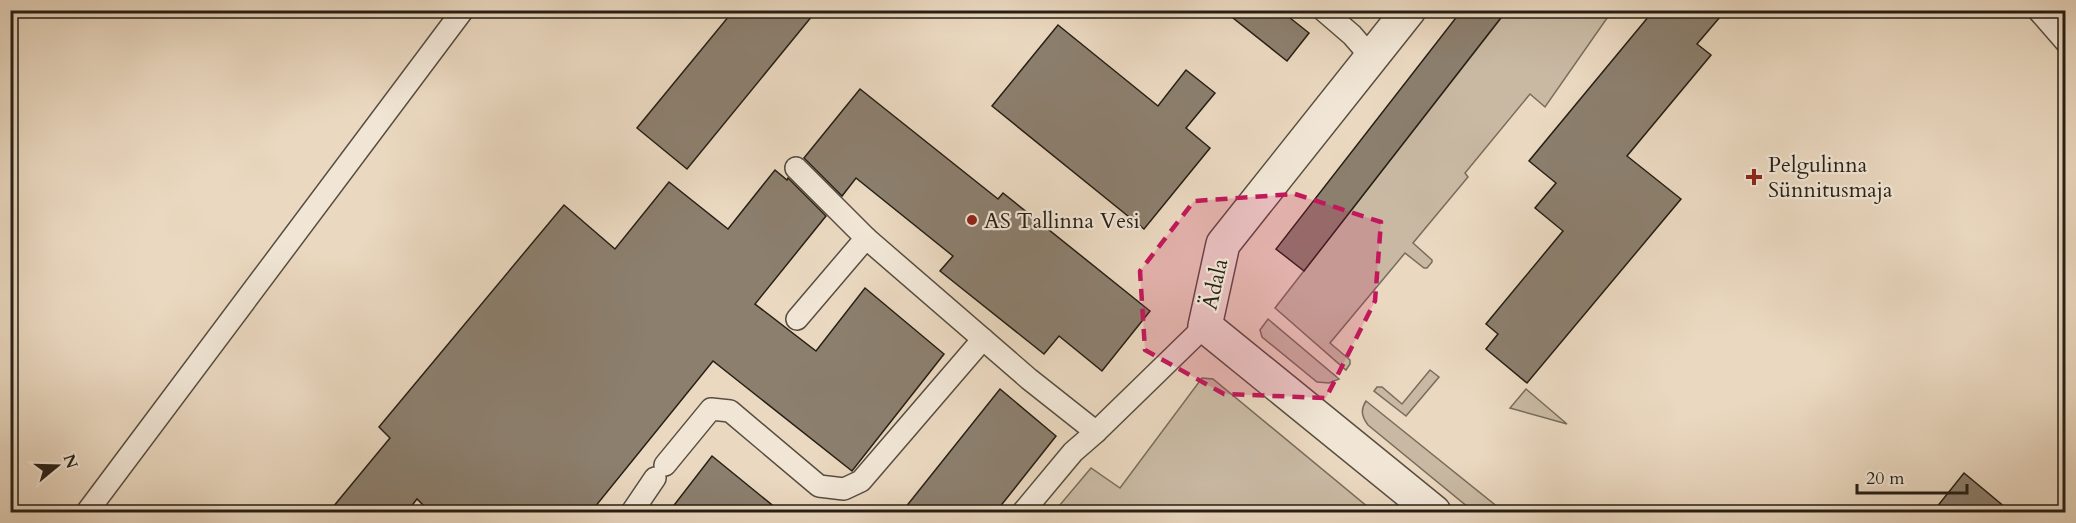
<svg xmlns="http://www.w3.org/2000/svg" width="2076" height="523" viewBox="0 0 2076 523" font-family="Cardo,serif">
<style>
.green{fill:#c9b9a3;stroke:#786c5c;stroke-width:1.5}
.building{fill:#8c7f6e;stroke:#261f15;stroke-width:1.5}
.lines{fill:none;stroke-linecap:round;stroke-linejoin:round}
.lane-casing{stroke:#574d40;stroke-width:24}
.street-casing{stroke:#574d40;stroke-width:36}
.lane{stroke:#f1e6d6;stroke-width:21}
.street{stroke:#f1e6d6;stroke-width:33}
.marked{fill:#c2185b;fill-opacity:0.2;stroke:#c2185b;stroke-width:4.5;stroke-dasharray:12 8;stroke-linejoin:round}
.poi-dot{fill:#8f2418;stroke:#f1e6d6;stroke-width:2}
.labels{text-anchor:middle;stroke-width:4.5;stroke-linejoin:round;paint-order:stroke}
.poi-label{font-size:22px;fill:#261f15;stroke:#f1e6d6;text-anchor:start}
.street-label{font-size:22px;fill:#261f15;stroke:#f1e6d6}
</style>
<rect width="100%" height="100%" fill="#ead8c0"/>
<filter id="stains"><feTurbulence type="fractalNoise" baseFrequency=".00333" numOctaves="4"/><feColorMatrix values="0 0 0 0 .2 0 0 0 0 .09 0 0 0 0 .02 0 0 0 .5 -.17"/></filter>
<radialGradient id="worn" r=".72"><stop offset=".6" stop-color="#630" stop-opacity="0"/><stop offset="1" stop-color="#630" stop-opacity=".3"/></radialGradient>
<g class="green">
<polygon points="1493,11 1612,11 1545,107 1530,94 1465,173 1468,177 1413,243 1432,260 1432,262 1427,268 1424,268 1405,253 1330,343 1350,360 1350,364 1346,370 1275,308 1501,18"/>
<polygon points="1268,319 1339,379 1329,383 1317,382 1262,337 1260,330"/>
<polygon points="1430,370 1439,377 1406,416 1374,391 1377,387 1382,387 1402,404"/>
<polygon points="1202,378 1213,379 1374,512 1054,512 1091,468 1120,488"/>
<polygon points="1526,389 1567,424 1510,408"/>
<path d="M1366,401l138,111h-30l-106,-87c-6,-8 -8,-15 -2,-24z"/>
</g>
<g class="building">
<polygon points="734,10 817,10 687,169 637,128"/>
<polygon points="1223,10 1280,10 1309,33 1287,61"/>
<polygon points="1462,10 1507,10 1304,271 1276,249"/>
<polygon points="1654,10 1726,10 1697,44 1711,55 1627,156 1681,199 1527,383 1486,349 1498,334 1486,324 1563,231 1535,208 1556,183 1529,161"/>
<polygon points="1058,25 1158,106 1186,70 1215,93 1186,128 1210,148 1144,229 992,106"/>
<polygon points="860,89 998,199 1003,193 1150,311 1102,371 1059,336 1044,354 940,271 953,256 856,178 842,196 804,158"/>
<polygon points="775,170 787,180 788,178 826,216 755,304 816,351 865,288 944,354 852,471 713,361 590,513 431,513 417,499 406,513 328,513 390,438 379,427 564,205 615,249 669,182 728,229"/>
<polygon points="1000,389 1056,436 995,513 901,513"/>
<polygon points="712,456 782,513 668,513"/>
<polygon points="1964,473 2012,513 1932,513"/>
</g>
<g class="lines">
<g class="lane-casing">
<g id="lane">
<polyline points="1323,10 1352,35 1371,57"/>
<polyline points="2038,10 2066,42"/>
<polyline points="796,168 866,238"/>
<polyline points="797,319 866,238 1029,379 1096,432"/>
<polyline points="665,465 711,409 730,411 819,486 844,489 861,481 983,339"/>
<polyline points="87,512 463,10"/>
<polyline points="632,512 655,478"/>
<polyline points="1023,512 1073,452 1096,432 1205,326"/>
</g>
</g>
<g class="street-casing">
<polyline id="street" points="1409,10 1223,244 1205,326 1434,512"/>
</g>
<use href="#lane" class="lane"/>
<use href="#street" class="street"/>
</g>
<path class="marked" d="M1295,194l86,28 -6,79 -49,97 -102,-4 -79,-44 -5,-79 54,-70z"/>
<g class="poi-dot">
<path d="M1751 168h6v6h6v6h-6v6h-6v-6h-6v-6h6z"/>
<circle cx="972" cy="220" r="6"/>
</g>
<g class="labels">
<g class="poi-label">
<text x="1768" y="172">Pelgulinna<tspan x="1768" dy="25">Sünnitusmaja</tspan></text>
<text x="984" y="228">AS Tallinna Vesi</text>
</g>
<g class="street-label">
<text transform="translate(1214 284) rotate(-77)" y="8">Ädala</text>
</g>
</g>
<rect width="2076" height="523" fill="none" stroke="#ead8c0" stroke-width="36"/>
<rect x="12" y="12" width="2052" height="499" fill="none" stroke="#261f15" stroke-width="3"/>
<rect x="18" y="18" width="2040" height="487" fill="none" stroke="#261f15" stroke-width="1.5"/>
<g transform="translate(57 466) rotate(71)" stroke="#f1e6d6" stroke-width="4.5" paint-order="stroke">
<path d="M0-4.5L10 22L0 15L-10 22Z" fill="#261f15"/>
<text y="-9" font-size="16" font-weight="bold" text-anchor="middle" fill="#261f15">N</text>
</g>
<path d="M1857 484v9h110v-9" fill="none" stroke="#261f15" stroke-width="3"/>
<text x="1866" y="484" font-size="18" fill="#261f15" stroke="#f1e6d6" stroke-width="4.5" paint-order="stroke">20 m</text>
<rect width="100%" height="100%" filter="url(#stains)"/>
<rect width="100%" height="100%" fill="url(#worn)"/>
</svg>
